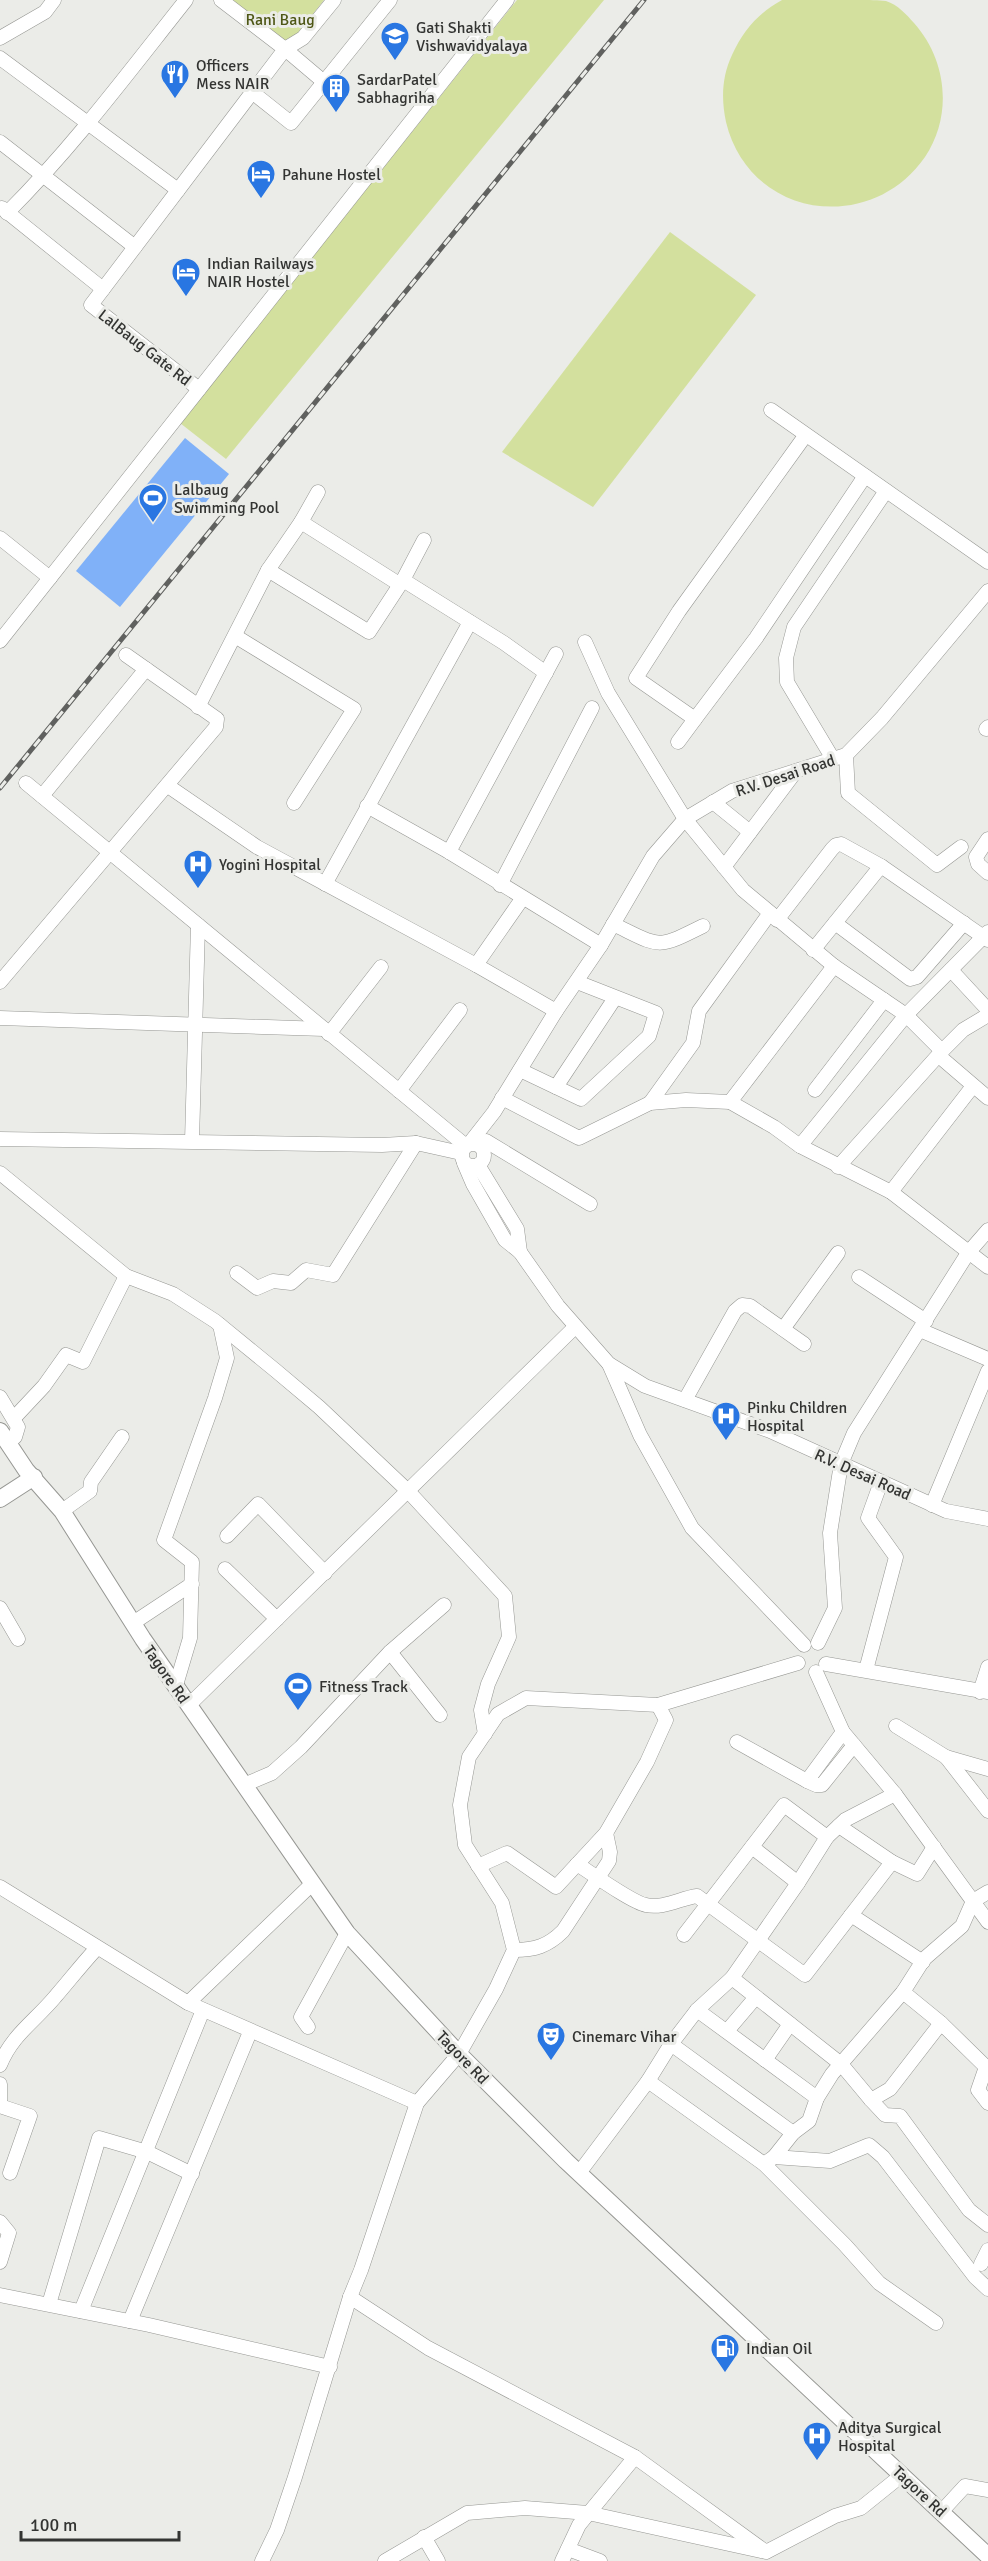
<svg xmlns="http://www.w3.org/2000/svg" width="988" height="2561" viewBox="0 0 988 2561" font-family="Signika,sans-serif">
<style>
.green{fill:#d3e09e}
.water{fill:#80b1f8}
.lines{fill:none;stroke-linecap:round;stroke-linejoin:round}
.minor-casing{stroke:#969793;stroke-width:15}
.major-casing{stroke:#969793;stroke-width:18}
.minor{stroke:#fff;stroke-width:14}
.major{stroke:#fff;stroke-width:16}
.rail-casing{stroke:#60615f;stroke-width:5}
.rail{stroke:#ebece8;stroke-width:3;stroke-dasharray:9;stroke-linecap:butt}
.labels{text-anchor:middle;stroke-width:6;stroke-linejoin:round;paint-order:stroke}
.park-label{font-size:16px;fill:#4e5716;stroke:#ebece8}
.poi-label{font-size:16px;fill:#333432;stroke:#ebece8;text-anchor:start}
.street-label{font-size:16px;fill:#333432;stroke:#ebece8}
</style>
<rect width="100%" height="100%" fill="#ebece8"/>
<g class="green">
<polygon points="228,0 324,0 285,49"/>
<polygon points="517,0 604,0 226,459 180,423"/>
<path d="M782,0c26,0 52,0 77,0 9,0 20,0 27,1 12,4 20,13 28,22 33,37 39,92 11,134 -55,79 -176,61 -199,-35 -5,-23 -4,-46 6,-67 11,-24 26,-42 50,-55z"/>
<polygon points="670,232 756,295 593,507 502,452"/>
</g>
<polygon class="water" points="185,438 229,474 120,607 76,571"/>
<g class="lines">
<g class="minor-casing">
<g id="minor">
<polyline points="334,0 303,38 285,49 324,82 390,0"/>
<polyline points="0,38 45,12 54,0"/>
<polyline points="0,58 178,190"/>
<polyline points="252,92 291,123 324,82"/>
<polyline points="0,142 135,247"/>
<polyline points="2,208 103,289"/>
<path d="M7,213c66,-66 121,-140 179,-213"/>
<polyline points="199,389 91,305 285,49 221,0"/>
<polyline points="771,410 988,562"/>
<polyline points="301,522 399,584"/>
<polyline points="0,538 50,578"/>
<polyline points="268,570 369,632 403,580 424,540"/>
<polyline points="403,580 504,643 546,673"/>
<polyline points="235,636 354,709 294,803"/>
<polyline points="0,641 507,0"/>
<polyline points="585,642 608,693 685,819 743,890 834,966 906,1015 942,1051"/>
<polyline points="198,707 268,570 301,522 318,492"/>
<polyline points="695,719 756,638 865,476"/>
<polyline points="986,729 988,727"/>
<polyline points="678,742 695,719 636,678 679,611 805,436"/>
<polyline points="846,755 848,793 937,865 961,847"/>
<polyline points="833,759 787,682 786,658 794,627 886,491"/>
<polyline points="26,783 466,1146"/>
<polyline points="168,786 257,847 476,965 522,899"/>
<polyline points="42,796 146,669"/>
<polyline points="713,802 750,832"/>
<polyline points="367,806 449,852 601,945"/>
<polyline points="988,839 976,857 978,864 988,873"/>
<polyline points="449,852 556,654"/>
<polyline points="724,867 796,771"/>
<polyline points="325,884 470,622"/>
<polyline points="500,885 592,708"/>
<polyline points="777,920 832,849 836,845 841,844 881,866 988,940"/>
<polyline points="835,923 910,979 917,977 964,923"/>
<path d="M613,924c48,23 42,26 90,2"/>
<polyline points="813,950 881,866"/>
<polyline points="476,965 556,1011"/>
<polyline points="951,970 988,1010"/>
<polyline points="0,982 216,727 217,719 126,655"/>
<polyline points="0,1018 324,1029"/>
<polyline points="329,1034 381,967"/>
<polyline points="939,1056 988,1098"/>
<polyline points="520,1070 581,1099 649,1036 656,1013 577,982"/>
<polyline points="556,1087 615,998"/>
<polyline points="815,1090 884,1000"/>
<polyline points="399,1091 460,1010"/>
<polyline points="502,1098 579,1138 650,1103 686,1100 730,1102 774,1127 800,1146 891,1192 988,1267"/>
<polyline points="730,1102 834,966"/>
<polyline points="650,1103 693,1043 699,1011 770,913"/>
<polyline points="0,1139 382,1145 416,1143 461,1153"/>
<polyline points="192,1141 198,925"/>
<polyline points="486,1141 590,1204"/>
<circle cx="473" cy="1155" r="11"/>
<polyline points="469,1144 494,1112 556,1011 601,945 653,856 685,819 732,791 846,755 882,718 988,591"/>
<polyline points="800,1146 906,1015 988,932"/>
<polyline points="464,1163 473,1184 505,1240 520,1252 558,1306 609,1364 645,1386 770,1431 946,1511 988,1519"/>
<polyline points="478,1165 517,1229 520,1252"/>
<polyline points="838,1167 942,1051 963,1030 988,1015"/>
<polyline points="0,1173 126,1276 173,1294 215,1321 275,1370 319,1407 408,1491 505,1596 509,1637 488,1684 481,1710 485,1734"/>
<polyline points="891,1192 973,1086"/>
<polyline points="237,1273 257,1288 273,1281 291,1283 306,1270 333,1275 416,1143"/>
<polyline points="859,1277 926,1321"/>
<polyline points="783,1329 838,1253"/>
<polyline points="920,1330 988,1359"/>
<polyline points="609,1364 640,1435 692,1528 804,1645"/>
<polyline points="0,1397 18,1427 15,1437"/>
<polyline points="685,1400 735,1311 742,1305 750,1306 804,1344"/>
<polyline points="14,1418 44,1386 66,1355 83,1362 126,1276"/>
<polyline points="932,1505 988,1371"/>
<polyline points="62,1511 90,1491 91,1482 122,1437"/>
<polyline points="227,1536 258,1504 325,1573"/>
<polyline points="225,1569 277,1619"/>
<polyline points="0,1608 18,1639"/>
<polyline points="133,1623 192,1584"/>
<polyline points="818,1643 835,1608 830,1533 841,1464 854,1433 968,1253 988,1230"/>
<polyline points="390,1652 444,1605"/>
<polyline points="826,1664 988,1692"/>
<polyline points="866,1670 896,1557 868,1518 881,1482"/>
<polyline points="816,1672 843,1732 895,1794 988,1922"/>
<polyline points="177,1688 176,1685 190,1638 192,1562 164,1540 215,1398 227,1358 220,1325"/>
<polyline points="980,1692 988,1667"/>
<polyline points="189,1705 575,1327"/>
<polyline points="896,1726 946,1757 988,1811"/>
<polyline points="737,1742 807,1781 843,1732"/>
<polyline points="946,1757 988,1769"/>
<polyline points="807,1781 816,1785 822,1785 854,1745"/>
<polyline points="244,1785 272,1773 301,1747 390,1652 440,1715"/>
<polyline points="839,1826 892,1862"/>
<polyline points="752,1847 798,1883"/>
<path d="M577,1864c14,9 56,39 69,41 17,4 35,-7 51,-9l108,79 87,-113 25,12 17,-27"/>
<polyline points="478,1866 507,1853 556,1887 606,1833 647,1762 666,1720 658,1705"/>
<polyline points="0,1887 188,2003 417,2103"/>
<polyline points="851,1915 923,1962"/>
<polyline points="684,1935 784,1805 827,1837"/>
<path d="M514,1950c21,0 34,-4 49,-19l46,-70 1,-9 -4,-19"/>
<polyline points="732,1978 841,2064 871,2100"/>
<polyline points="903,1992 941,2023"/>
<polyline points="188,2003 312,1884"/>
<polyline points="697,2010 817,2098"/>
<polyline points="308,2027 301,2017 347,1933"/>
<polyline points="727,2031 756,1997"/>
<polyline points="671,2044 793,2133"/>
<polyline points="765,2060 790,2024"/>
<path d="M0,2065c12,-30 35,-44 55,-68 14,-16 27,-33 42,-49"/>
<polyline points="986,2067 978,2090 988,2103"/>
<polyline points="988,2069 941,2023 890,2089 871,2100 885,2115 900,2116 969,2210 988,2225"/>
<polyline points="648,2081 764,2164 845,2245 879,2283 936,2323"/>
<polyline points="0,2084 0,2106"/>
<polyline points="0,2106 30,2116 10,2173"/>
<polyline points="774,2157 830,2161 869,2145 883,2157 975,2277 988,2289"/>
<polyline points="764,2164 774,2157 793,2133 809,2121 817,2098 832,2074 903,1992 924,1959 962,1926 973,1901 988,1892"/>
<polyline points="579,2173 648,2081 671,2044 697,2010 732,1978 798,1883 827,1837 845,1820 895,1794"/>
<polyline points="0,2222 9,2233 0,2262"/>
<polyline points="981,2264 988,2250"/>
<polyline points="0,2295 149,2325 330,2367"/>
<polyline points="350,2297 428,2348 635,2457 766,2552 835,2516 861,2508 902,2475"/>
<polyline points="49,2304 99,2138 147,2152 192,2174"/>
<polyline points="81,2311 203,2010"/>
<polyline points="130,2321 250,2032"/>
<polyline points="942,2511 965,2486 988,2490"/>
<polyline points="424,2537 438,2561"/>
<polyline points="568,2549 600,2561"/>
<polyline points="262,2561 277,2530 295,2477 350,2297 361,2270 417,2103 459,2054 496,1989 514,1950 502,1903 465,1845 460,1805 469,1757 498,1714 526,1698 658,1705 798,1663"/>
<polyline points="385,2561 467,2513 525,2508 588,2513 761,2551"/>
<polyline points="562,2561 579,2525 635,2457"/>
</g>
</g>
<g class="major-casing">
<g id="major">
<polyline points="0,1431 26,1470 62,1511 143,1639 347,1933 459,2054 566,2161 988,2556"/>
<polyline points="0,1499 34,1477"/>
</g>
</g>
<use href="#minor" class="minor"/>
<use href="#major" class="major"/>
<g class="rail-casing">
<polyline id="rail" points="0,788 644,0"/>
</g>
<use href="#rail" class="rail"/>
</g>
<defs>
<g id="university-pin" transform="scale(1.5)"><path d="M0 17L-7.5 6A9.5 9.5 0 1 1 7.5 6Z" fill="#2976e2" stroke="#ebece8"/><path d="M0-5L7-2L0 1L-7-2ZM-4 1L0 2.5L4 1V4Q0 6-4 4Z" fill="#fff"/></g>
<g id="restaurant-pin" transform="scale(1.5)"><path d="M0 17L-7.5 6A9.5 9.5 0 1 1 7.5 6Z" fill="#2976e2" stroke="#ebece8"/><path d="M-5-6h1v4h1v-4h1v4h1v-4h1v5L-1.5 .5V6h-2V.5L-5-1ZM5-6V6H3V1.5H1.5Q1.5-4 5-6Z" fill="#fff"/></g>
<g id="building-pin" transform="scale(1.5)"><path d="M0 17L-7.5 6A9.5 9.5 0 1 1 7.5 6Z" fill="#2976e2" stroke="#ebece8"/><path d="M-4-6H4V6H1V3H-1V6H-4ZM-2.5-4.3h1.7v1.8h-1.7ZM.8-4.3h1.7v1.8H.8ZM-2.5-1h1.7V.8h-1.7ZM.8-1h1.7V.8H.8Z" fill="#fff"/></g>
<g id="hotel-pin" transform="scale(1.5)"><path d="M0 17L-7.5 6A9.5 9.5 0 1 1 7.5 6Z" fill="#2976e2" stroke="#ebece8"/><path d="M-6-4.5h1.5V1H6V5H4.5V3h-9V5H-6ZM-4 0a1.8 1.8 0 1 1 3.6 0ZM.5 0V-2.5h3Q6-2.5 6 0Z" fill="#fff"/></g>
<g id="stadium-pin" transform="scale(1.5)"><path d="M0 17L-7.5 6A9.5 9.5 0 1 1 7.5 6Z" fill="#2976e2" stroke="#ebece8"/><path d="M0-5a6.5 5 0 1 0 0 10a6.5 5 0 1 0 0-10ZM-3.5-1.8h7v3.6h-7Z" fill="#fff"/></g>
<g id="hospital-pin" transform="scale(1.5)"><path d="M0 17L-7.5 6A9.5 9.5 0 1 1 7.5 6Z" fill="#2976e2" stroke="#ebece8"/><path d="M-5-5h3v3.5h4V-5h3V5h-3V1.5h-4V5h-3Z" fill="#fff"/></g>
<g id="theatre-pin" transform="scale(1.5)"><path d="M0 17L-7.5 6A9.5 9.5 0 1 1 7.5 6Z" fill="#2976e2" stroke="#ebece8"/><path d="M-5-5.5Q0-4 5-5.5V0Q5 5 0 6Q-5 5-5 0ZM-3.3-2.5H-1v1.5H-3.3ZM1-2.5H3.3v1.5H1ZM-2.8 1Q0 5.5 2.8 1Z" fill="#fff"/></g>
<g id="fuel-pin" transform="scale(1.5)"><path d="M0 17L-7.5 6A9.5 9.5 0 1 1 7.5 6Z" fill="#2976e2" stroke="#ebece8"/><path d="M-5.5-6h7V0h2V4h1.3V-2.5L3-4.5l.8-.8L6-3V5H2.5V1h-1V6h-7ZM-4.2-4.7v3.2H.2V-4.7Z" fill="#fff"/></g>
</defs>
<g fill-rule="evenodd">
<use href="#university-pin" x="395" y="36"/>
<use href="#restaurant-pin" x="175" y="74"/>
<use href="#building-pin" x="336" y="88"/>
<use href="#hotel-pin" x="261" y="174"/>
<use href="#hotel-pin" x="186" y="272"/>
<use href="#stadium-pin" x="153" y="498"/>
<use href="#hospital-pin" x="198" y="864"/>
<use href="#hospital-pin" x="726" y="1416"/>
<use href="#stadium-pin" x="298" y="1686"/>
<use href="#theatre-pin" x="551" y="2036"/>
<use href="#fuel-pin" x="725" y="2348"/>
<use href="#hospital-pin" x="817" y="2436"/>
</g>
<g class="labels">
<g class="park-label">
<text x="280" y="25">Rani Baug</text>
</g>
<g class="poi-label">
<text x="416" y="33">Gati Shakti<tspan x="416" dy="18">Vishwavidyalaya</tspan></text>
<text x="196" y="71">Officers<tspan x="196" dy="18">Mess NAIR</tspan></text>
<text x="357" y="85">SardarPatel<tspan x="357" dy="18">Sabhagriha</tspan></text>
<text x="282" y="180">Pahune Hostel</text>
<text x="207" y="269">Indian Railways<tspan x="207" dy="18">NAIR Hostel</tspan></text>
<text x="174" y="495">Lalbaug<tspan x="174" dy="18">Swimming Pool</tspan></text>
<text x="219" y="870">Yogini Hospital</text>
<text x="747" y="1413">Pinku Children<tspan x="747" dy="18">Hospital</tspan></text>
<text x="319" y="1692">Fitness Track</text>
<text x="572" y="2042">Cinemarc Vihar</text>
<text x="746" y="2354">Indian Oil</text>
<text x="838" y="2433">Aditya Surgical<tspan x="838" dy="18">Hospital</tspan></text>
</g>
<g class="street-label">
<text transform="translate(145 347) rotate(38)" y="6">LalBaug Gate Rd</text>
<text transform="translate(785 775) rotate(-18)" y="6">R.V. Desai Road</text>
<text transform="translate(863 1474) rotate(24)" y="6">R.V. Desai Road</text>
<text transform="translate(167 1674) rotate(55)" y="6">Tagore Rd</text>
<text transform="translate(463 2057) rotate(46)" y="6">Tagore Rd</text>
<text transform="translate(920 2491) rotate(43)" y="6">Tagore Rd</text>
</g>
</g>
<path d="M21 2531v9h158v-9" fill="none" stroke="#333432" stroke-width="3"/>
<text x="30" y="2531" font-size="18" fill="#333432" stroke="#ebece8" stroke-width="4.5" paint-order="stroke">100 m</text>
</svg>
